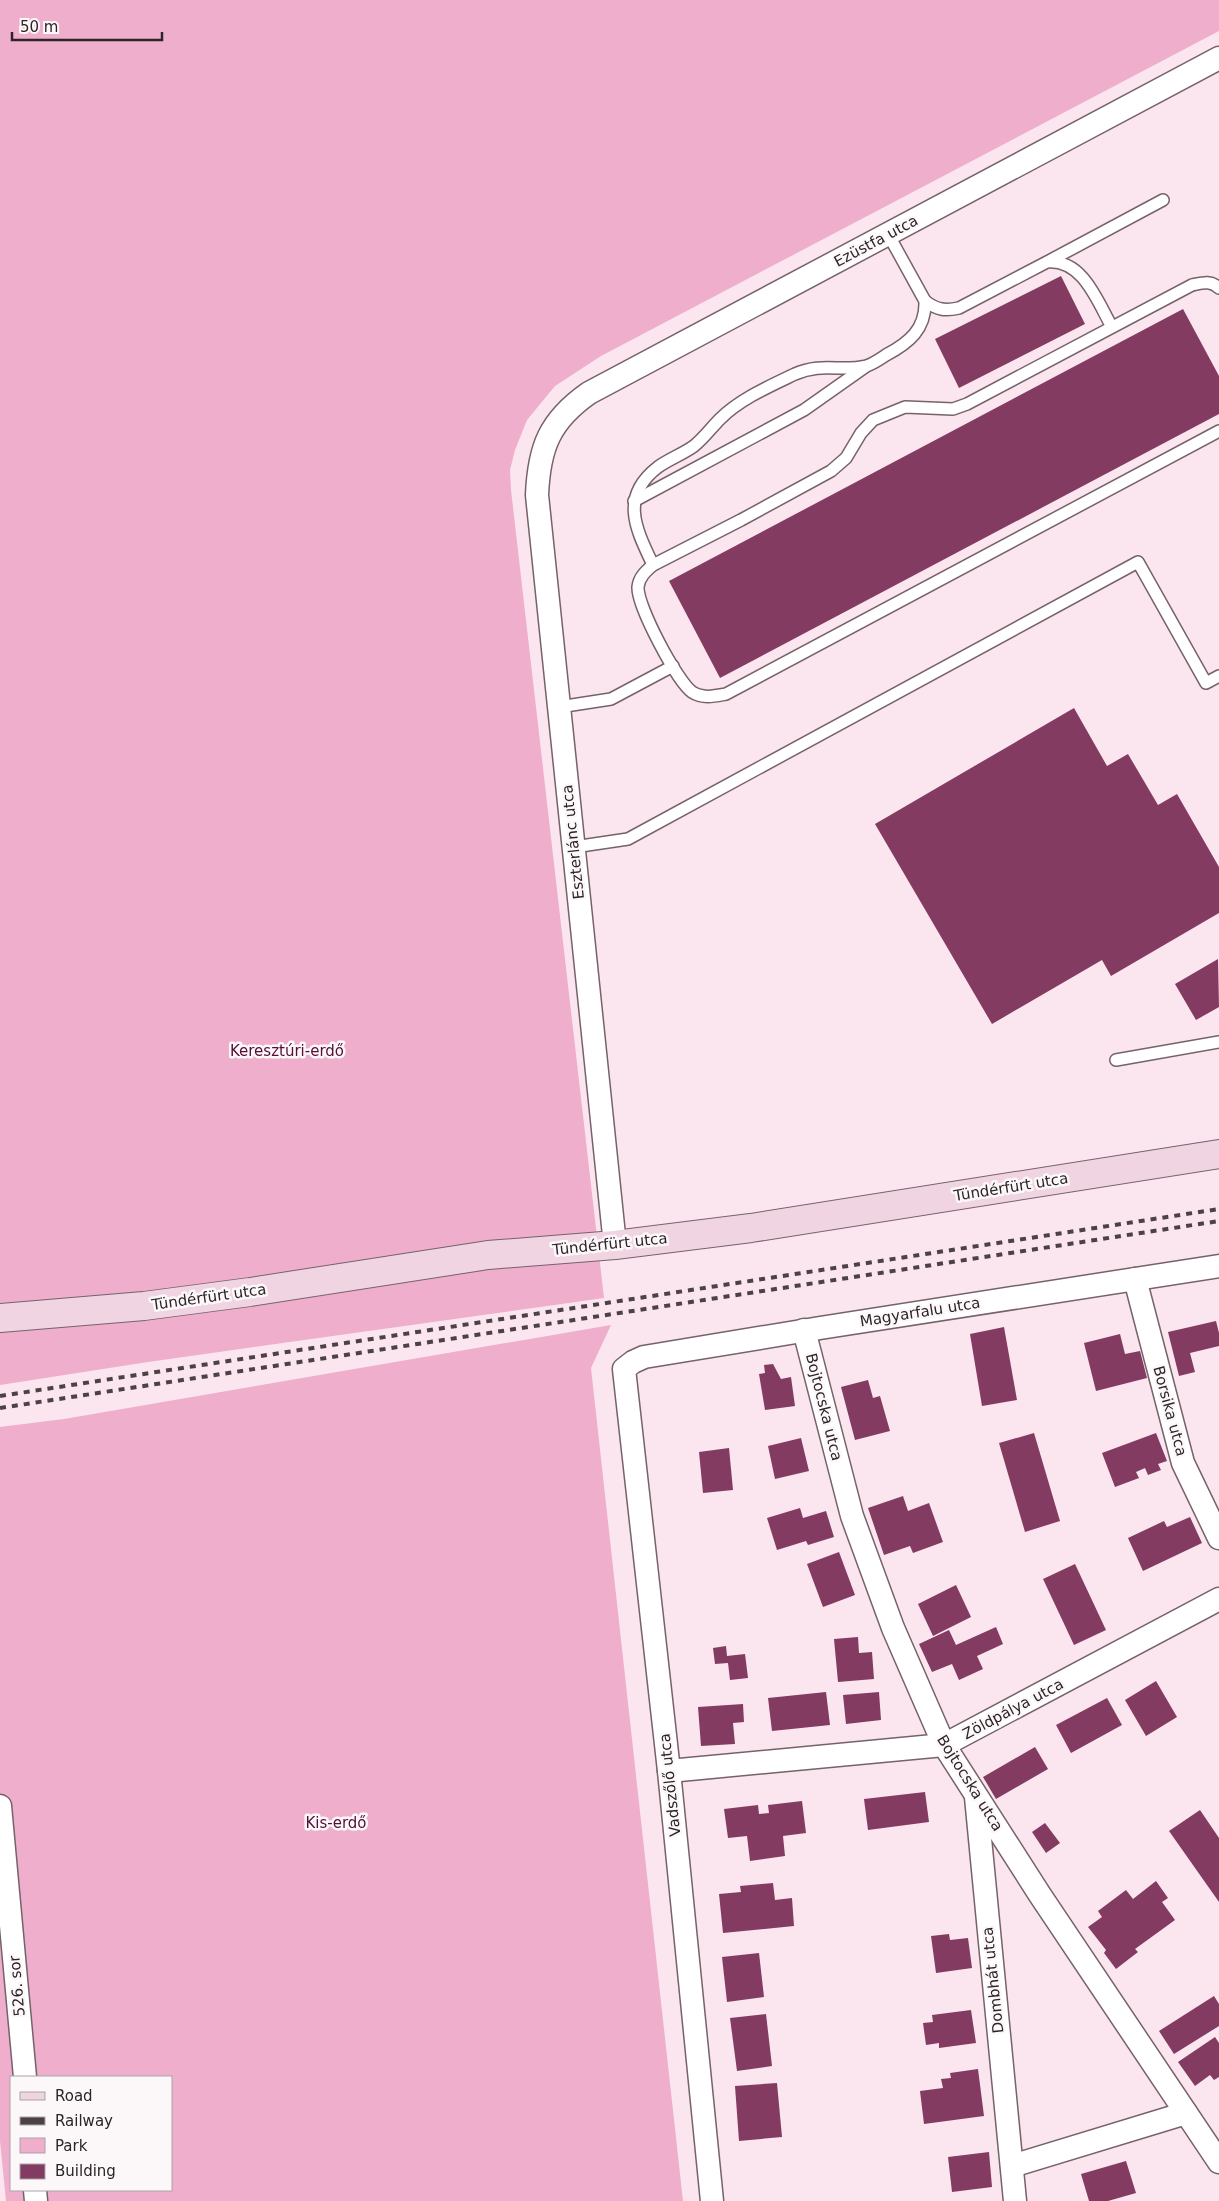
<svg xmlns="http://www.w3.org/2000/svg" width="1219" height="2201" viewBox="0 0 1219 2201" font-family="'DejaVu Sans',sans-serif">
<style>
.green{fill:#eeaecc;fill-rule:evenodd}
.building{fill:#833b61}
.lines{fill:none;stroke-linecap:round;stroke-linejoin:round}
.lane-casing{stroke:#76626b;stroke-width:14}
.street-casing{stroke:#76626b;stroke-width:25}
.secondary-casing{stroke:#76626b;stroke-width:30}
.lane{stroke:#fff;stroke-width:11}
.street{stroke:#fff;stroke-width:22}
.secondary{stroke:#f1d4e2;stroke-width:28}
.rail{stroke:#4c4246;stroke-width:4;stroke-dasharray:6 6;stroke-linecap:butt}
.labels{text-anchor:middle;stroke-width:5;stroke-linejoin:round;paint-order:stroke}
.street-label{font-size:15px;fill:#2c2427;stroke:#fcf8fa}
.park-label{font-size:15px;fill:#550e38;stroke:#fcf8fa}
</style>
<rect width="100%" height="100%" fill="#fbe5ef"/>
<g class="green">
<polygon points="0,0 1219,0 1219,31 601,356 555,386 527,420 515,450 510,470 511,490 604,1298 148,1362 0,1385"/>
<path d="M611,1325l-20,43 92,833h-677l-6,-60v-714l64,-8zM11,2077h160v113h-160z"/>
</g>
<g class="building">
<polygon points="1061,276 1085,324 959,388 935,339"/>
<polygon points="1183,309 1219,376 1219,414 720,678 669,581"/>
<polygon points="1074,708 1107,766 1128,754 1158,805 1177,794 1219,867 1219,913 1111,976 1102,960 992,1024 875,824"/>
<polygon points="1218,959 1219,1007 1196,1020 1175,984"/>
<polygon points="1216,1321 1219,1333 1219,1346 1190,1353 1195,1372 1179,1376 1168,1332"/>
<polygon points="1004,1327 1017,1400 982,1406 970,1334"/>
<polygon points="1120,1334 1125,1354 1140,1351 1147,1378 1096,1391 1084,1343"/>
<polygon points="773,1364 781,1379 791,1377 795,1406 765,1410 759,1374 765,1373 764,1365"/>
<polygon points="868,1380 873,1398 880,1396 890,1431 855,1440 841,1387"/>
<polygon points="1034,1433 1060,1521 1025,1532 999,1443"/>
<polygon points="1156,1433 1167,1461 1158,1464 1161,1470 1148,1475 1145,1468 1136,1472 1139,1478 1115,1487 1102,1453"/>
<polygon points="801,1438 809,1471 775,1479 768,1446"/>
<polygon points="729,1448 733,1490 703,1493 699,1452"/>
<polygon points="903,1496 908,1511 929,1503 943,1542 913,1553 910,1546 884,1555 868,1508"/>
<polygon points="800,1508 803,1518 826,1511 834,1537 808,1545 806,1541 777,1550 767,1518"/>
<polygon points="1190,1517 1202,1543 1143,1571 1128,1538 1164,1521 1167,1527"/>
<polygon points="839,1552 855,1595 823,1607 807,1564"/>
<polygon points="1075,1564 1106,1630 1074,1645 1043,1579"/>
<polygon points="956,1585 971,1617 933,1636 918,1604"/>
<polygon points="996,1627 1003,1644 977,1656 983,1669 959,1680 952,1664 932,1672 919,1644 949,1630 956,1645"/>
<polygon points="858,1637 859,1653 872,1652 874,1679 838,1682 834,1639"/>
<polygon points="726,1646 727,1656 745,1654 748,1678 730,1680 728,1663 715,1664 713,1648"/>
<polygon points="1156,1681 1177,1717 1146,1736 1125,1700"/>
<polygon points="826,1692 830,1725 772,1731 768,1698"/>
<polygon points="879,1692 881,1720 846,1724 843,1695"/>
<polygon points="1107,1698 1122,1725 1071,1753 1056,1725"/>
<polygon points="743,1704 744,1722 733,1723 735,1744 701,1746 698,1707"/>
<polygon points="1035,1747 1048,1769 996,1799 983,1777"/>
<polygon points="925,1792 929,1822 868,1830 864,1799"/>
<polygon points="802,1801 806,1833 783,1836 785,1856 750,1861 747,1836 728,1838 724,1809 758,1805 759,1814 769,1813 768,1805"/>
<polygon points="1200,1810 1219,1838 1219,1902 1169,1831"/>
<polygon points="1045,1823 1060,1843 1046,1853 1032,1832"/>
<polygon points="1156,1881 1168,1898 1162,1902 1175,1920 1135,1949 1138,1952 1116,1969 1104,1953 1106,1950 1088,1927 1102,1917 1098,1911 1126,1890 1133,1899"/>
<polygon points="773,1883 775,1900 792,1898 794,1926 723,1933 719,1894 741,1892 740,1886"/>
<polygon points="949,1934 950,1940 968,1938 972,1968 936,1973 931,1936"/>
<polygon points="759,1953 764,1997 727,2002 722,1957"/>
<polygon points="1214,1996 1219,2004 1219,2026 1174,2054 1159,2031"/>
<polygon points="971,2010 976,2043 939,2048 939,2043 926,2045 923,2023 933,2022 932,2015"/>
<polygon points="766,2014 772,2066 737,2071 730,2018"/>
<polygon points="1215,2037 1219,2043 1219,2077 1214,2080 1210,2075 1195,2086 1178,2062"/>
<polygon points="978,2069 984,2116 924,2124 920,2091 943,2088 941,2079 951,2078 950,2073"/>
<polygon points="777,2083 782,2137 739,2141 735,2086"/>
<polygon points="989,2152 992,2187 952,2192 948,2157"/>
<polygon points="1126,2161 1136,2193 1108,2201 1089,2201 1081,2174"/>
</g>
<g class="lines">
<g class="lane-casing">
<g id="lane">
<polyline points="1049,261 1163,200"/>
<path d="M1219,288c-8,-8 -17,-5 -27,-3l-225,119 -14,5 -48,-2 -32,13 -12,13 -15,25 -15,13 -90,49 -88,45c-7,6 -14,12 -15,22 -1,19 39,94 54,105 11,7 23,4 34,2l493,-263"/>
<path d="M925,301c12,9 20,10 34,7l88,-46c36,-3 50,39 65,65"/>
<polyline points="634,501 804,410 865,367"/>
<path d="M653,565c-17,-36 -34,-68 5,-98 11,-8 25,-13 36,-21 10,-8 17,-18 26,-27 20,-20 50,-33 75,-45 27,-12 46,-2 71,-8 7,-2 14,-7 20,-11 23,-12 40,-26 39,-54l-37,-67"/>
<polyline points="559,707 611,699 673,666"/>
<polyline points="574,847 628,839 1138,562 1206,683 1219,676"/>
<polyline points="1116,1060 1219,1042"/>
</g>
</g>
<g class="street-casing">
<g id="street">
<path d="M615,1245l-78,-750c2,-47 12,-74 52,-102l630,-335"/>
<polyline points="1135,1279 1183,1463 1219,1538"/>
<polyline points="804,1330 852,1516 893,1628 944,1745 1040,1895 1219,2162"/>
<polyline points="669,1771 944,1745 1219,1599"/>
<polyline points="976,1797 1015,2201"/>
<polyline points="0,1806 25,2077"/>
<polyline points="1012,2166 1186,2113"/>
<polyline points="35,2190 36,2201"/>
<polyline points="712,2201 669,1771 624,1369 633,1362 644,1357 820,1328 1219,1266"/>
</g>
</g>
<g class="secondary-casing">
<polyline id="secondary" points="0,1318 144,1306 250,1292 488,1255 615,1245 751,1228 1219,1154"/>
</g>
<use href="#lane" class="lane"/>
<use href="#street" class="street"/>
<use href="#secondary" class="secondary"/>
<g class="rail">
<polyline points="0,1396 1219,1209"/>
<polyline points="0,1408 1219,1221"/>
</g>
</g>
<g class="labels">
<g class="street-label">
<text transform="translate(876 241) rotate(-28)" y="5">Ezüstfa utca</text>
<text transform="translate(573 842) rotate(-96)" y="5">Eszterlánc utca</text>
<text transform="translate(1011 1187) rotate(-9)" y="5">Tündérfürt utca</text>
<text transform="translate(610 1244) rotate(-6)" y="5">Tündérfürt utca</text>
<text transform="translate(209 1297) rotate(-8)" y="5">Tündérfürt utca</text>
<text transform="translate(920 1312) rotate(-9)" y="5">Magyarfalu utca</text>
<text transform="translate(824 1407) rotate(76)" y="5">Bojtocska utca</text>
<text transform="translate(1170 1411) rotate(75)" y="5">Borsika utca</text>
<text transform="translate(1013 1709) rotate(-28)" y="5">Zöldpálya utca</text>
<text transform="translate(970 1783) rotate(58)" y="5">Bojtocska utca</text>
<text transform="translate(670 1785) rotate(-96)" y="5">Vadszőlő utca</text>
<text transform="translate(993 1980) rotate(-96)" y="5">Dombhát utca</text>
<text transform="translate(17 1986) rotate(-95)" y="5">526. sor</text>
</g>
<g class="park-label">
<text x="287" y="1056">Keresztúri-erdő</text>
<text x="336" y="1828">Kis-erdő</text>
</g>
</g>
<rect x="10" y="2076" width="162" height="115" fill="#fcf8fa" stroke="#a9a3a6"/>
<rect x="20" y="2092" width="25" height="8" fill="#f1d4e2" stroke="#a9a3a6"/>
<text x="55" y="2101" font-size="15" fill="#2c2427">Road</text>
<rect x="20" y="2117" width="25" height="8" fill="#4c4246" stroke="#a9a3a6"/>
<text x="55" y="2126" font-size="15" fill="#2c2427">Railway</text>
<rect x="20" y="2138" width="25" height="15" fill="#eeaecc" stroke="#a9a3a6"/>
<text x="55" y="2151" font-size="15" fill="#2c2427">Park</text>
<rect x="20" y="2164" width="25" height="15" fill="#833b61" stroke="#a9a3a6"/>
<text x="55" y="2176" font-size="15" fill="#2c2427">Building</text>
<path d="M12 32v8h150v-8" fill="none" stroke="#2c2427" stroke-width="2.5"/>
<text x="20" y="32" font-size="15" fill="#2c2427" stroke="#fcf8fa" stroke-width="4" paint-order="stroke">50 m</text>
</svg>
